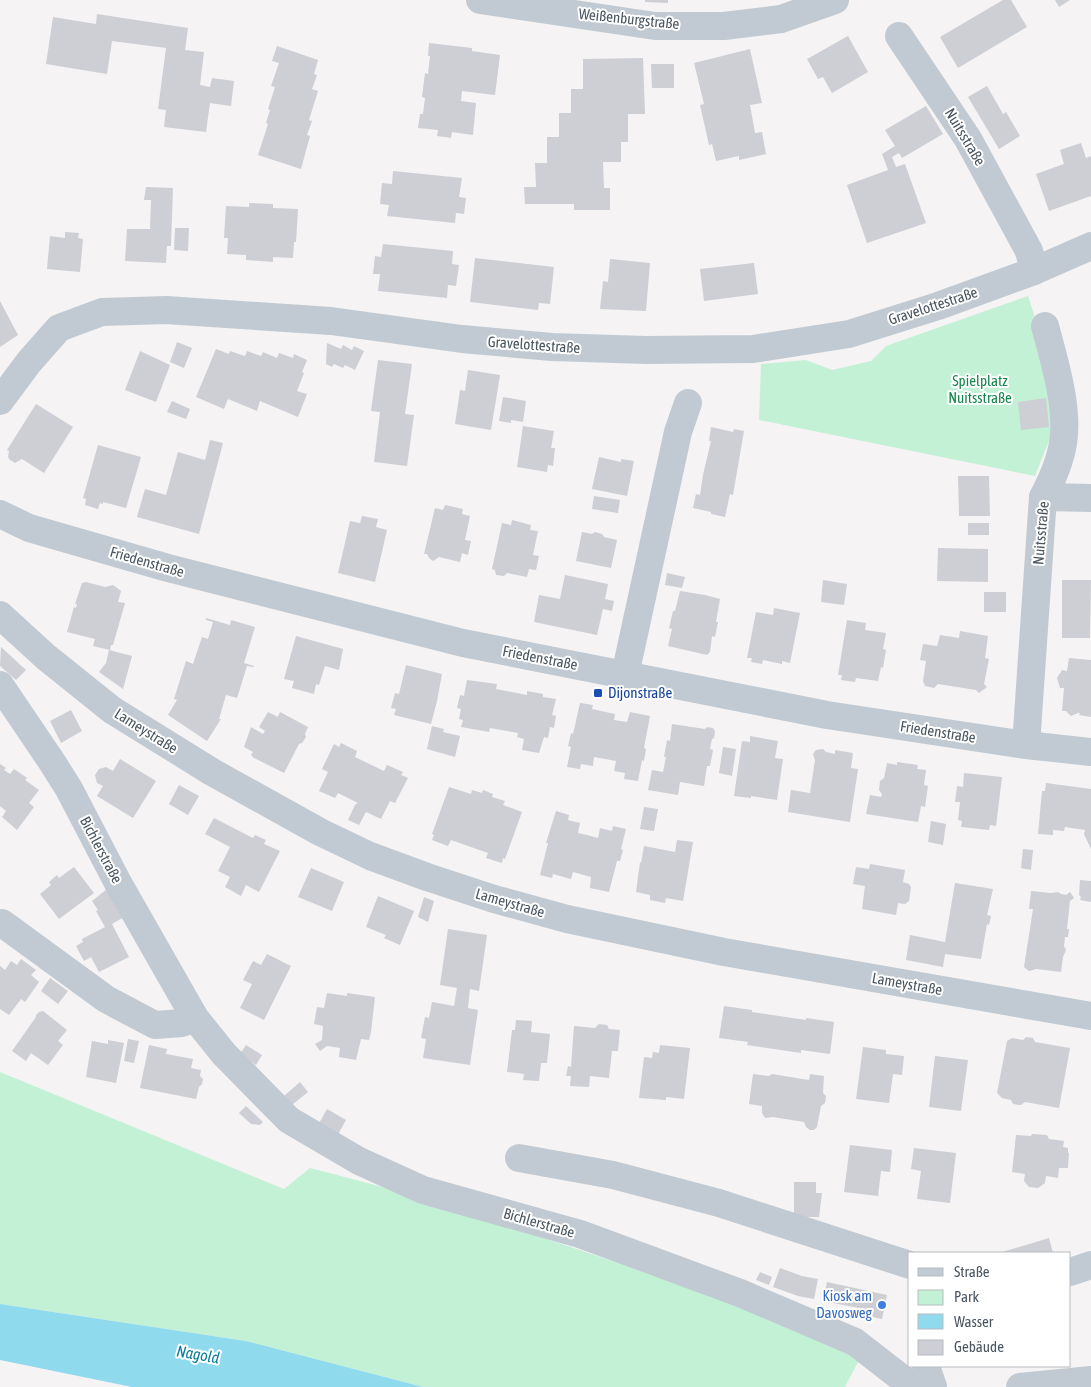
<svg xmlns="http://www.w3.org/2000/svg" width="1091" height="1387" viewBox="0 0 1091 1387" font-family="'Asap Condensed',sans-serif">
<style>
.green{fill:#c3f1d5}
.water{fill:#90daee}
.building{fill:#cdcfd5}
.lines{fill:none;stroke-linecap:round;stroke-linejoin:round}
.minor{stroke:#c1cad2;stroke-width:28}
.transit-dot{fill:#1a4fb4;stroke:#fff;stroke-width:2}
.shop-dot{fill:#3f7fe0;stroke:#fff;stroke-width:2}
.labels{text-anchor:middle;stroke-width:4;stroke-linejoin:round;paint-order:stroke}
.street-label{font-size:15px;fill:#4a5661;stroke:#fff}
.park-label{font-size:15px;fill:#17864f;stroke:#fff}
.transit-label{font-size:15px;fill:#164399;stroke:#fff;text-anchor:start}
.shop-label{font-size:15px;fill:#366cbe;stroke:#fff;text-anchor:end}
.water-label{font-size:16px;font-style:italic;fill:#0c7c9b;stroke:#fff}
</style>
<rect width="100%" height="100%" fill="#f5f3f3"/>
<g class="green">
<polygon points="1028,296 1045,349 1054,428 1035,476 759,420 761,364 806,360 832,370 871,361 886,346"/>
<polygon points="0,1072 284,1189 310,1168 421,1197 657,1276 758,1313 860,1358 845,1387 423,1387 246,1341 0,1304"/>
</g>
<polygon class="water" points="0,1304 246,1341 423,1387 132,1387 0,1360"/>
<g class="building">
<polygon points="645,0 668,0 668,3 645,2"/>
<polygon points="1003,0 1011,0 1027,27 958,68 940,37"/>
<polygon points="1055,0 1070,0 1059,7"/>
<polygon points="97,14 188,28 185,50 204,52 200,85 210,87 212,78 234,81 231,106 210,103 206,132 164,127 166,110 158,109 166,48 112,41 107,74 46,64 53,17 96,24"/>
<polygon points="848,36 868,72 832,93 823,77 818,79 807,59"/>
<polygon points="429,43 472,48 472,51 500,55 495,95 462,91 461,101 476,103 473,135 452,132 451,138 437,136 438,130 418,128 420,114 423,114 425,98 422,97 425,73 428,74 430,56 428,56"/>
<polygon points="277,46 318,60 314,74 317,75 312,89 318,91 309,120 312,121 307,135 310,136 301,169 258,155 268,124 266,123 270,110 268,109 275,87 271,86 279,63 272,61"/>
<polygon points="750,49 762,103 750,105 755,133 762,132 766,154 739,160 739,156 716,161 712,144 709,145 700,105 704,104 694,63"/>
<polygon points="643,58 645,114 628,114 628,142 621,142 621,162 603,162 604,188 610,188 610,210 574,210 574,204 525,204 524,187 536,187 535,163 547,163 547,137 559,137 559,113 571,113 571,89 583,89 583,59"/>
<polygon points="651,64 674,64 674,88 652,88"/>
<polygon points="987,86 1003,114 1006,112 1020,136 999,149 968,97"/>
<polygon points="926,106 943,134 902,158 899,153 892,157 896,167 905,164 926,223 867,243 847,185 888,170 882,154 895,146 885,130"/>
<polygon points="1081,143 1086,158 1091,156 1091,196 1049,211 1036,174 1064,164 1060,150"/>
<polygon points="393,171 462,178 459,197 466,198 464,214 456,213 455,223 387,216 389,205 380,204 382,183 392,184"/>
<polygon points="146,187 173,188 171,246 167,246 166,263 125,261 127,229 150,229 151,200 144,200"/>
<polygon points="249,203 273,204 273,208 298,209 296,242 294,242 293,258 273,257 273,262 246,260 246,255 227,254 228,238 224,238 226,206 249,207"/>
<polygon points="175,228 189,228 188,251 174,250"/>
<polygon points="65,232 79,233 78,238 83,239 80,272 47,269 50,236 65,238"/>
<polygon points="383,244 453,251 452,264 459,265 456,286 448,285 447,298 378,291 380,274 373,274 375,256 381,257"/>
<polygon points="475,258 554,267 550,304 539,303 538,310 470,302"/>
<polygon points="610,259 650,263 646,311 600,309 603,281 608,282"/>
<polygon points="754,263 758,294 704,301 700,269"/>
<polygon points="0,301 18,335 0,347"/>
<polygon points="177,342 192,348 184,368 170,362"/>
<polygon points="327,343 341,349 343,345 352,350 354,346 364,351 355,370 345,365 343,368 334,364 332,367 326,364"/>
<polygon points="216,349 229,354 230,351 245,356 247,351 261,356 263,352 277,358 279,353 293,358 294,354 307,360 302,372 304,373 297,391 307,394 298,417 260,401 257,411 228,399 224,409 196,397"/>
<polygon points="140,351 170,365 156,402 125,390"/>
<polygon points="378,360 412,364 405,414 414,415 407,466 374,462 380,412 371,411"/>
<polygon points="468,370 500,375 491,430 455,424 460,390 465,391"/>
<polygon points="503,397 526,401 523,422 511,420 511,423 499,421"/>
<polygon points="1046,398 1049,427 1021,430 1018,402"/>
<polygon points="172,401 190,409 186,419 167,412"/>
<polygon points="36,404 73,427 44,473 22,459 15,463 10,460 8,457 9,451 7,450"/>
<polygon points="523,426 554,431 551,448 555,448 553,466 548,465 547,472 517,467"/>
<polygon points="711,427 733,432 734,429 744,431 733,495 730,494 725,517 711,514 711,512 693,508 696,494 700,495 703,475 711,441 709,441"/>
<polygon points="210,440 223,443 199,534 137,517 145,489 166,495 178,452 205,460"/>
<polygon points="98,445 141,457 126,508 103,502 103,504 100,503 98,509 85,505 86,499 83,498"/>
<polygon points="599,457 621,462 621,459 634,461 627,496 592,489"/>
<polygon points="958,476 989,476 990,516 959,516"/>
<polygon points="594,496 620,500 618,513 592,509"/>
<polygon points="445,505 463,509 462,514 470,516 465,540 471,541 468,555 462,553 460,562 439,557 433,561 429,558 427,554 424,554 435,508 443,510"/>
<polygon points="362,516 378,519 376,527 387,530 375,582 338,573 350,521 360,523"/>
<polygon points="512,520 531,525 530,530 538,531 533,555 539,556 536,570 529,569 527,577 507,573 504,576 496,575 495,570 492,569 502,523 511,525"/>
<rect x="968" y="523" width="21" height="12"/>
<polygon points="582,532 592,534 595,532 602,534 604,537 617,540 611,568 576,561"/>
<polygon points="938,548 988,549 988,582 937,581"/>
<polygon points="667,573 685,577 682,588 665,585"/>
<polygon points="565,575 608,584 605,599 614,601 612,611 603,609 597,635 534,622 539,595 560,599"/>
<polygon points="823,580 847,584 844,605 821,602"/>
<polygon points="1062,580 1091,580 1090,638 1062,638"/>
<polygon points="86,582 105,587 113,585 121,591 118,602 125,603 113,645 111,645 110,650 93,646 95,639 67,632 74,607 76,608 77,604 75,604 82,583"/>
<polygon points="680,591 705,595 720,599 716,622 718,622 715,637 712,636 710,652 707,655 668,646 672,629 669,628 673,611 675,611"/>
<rect x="984" y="592" width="22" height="20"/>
<polygon points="774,608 800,613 790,663 782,661 782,664 763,660 762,664 751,662 752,658 747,658 756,612 773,615"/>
<polygon points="206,618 230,625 231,620 255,627 244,663 254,666 254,667 247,666 237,698 226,695 219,719 221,719 207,741 168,715 177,700 174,699 186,661 193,664 202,637 208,639 213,622 206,620"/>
<polygon points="847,620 866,623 865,630 886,633 883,649 886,650 883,668 881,667 878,681 856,678 855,682 841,680 842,675 838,675"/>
<polygon points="960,631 988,636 985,658 989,659 984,684 987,687 979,693 976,690 938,684 934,688 925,686 923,681 926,661 920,660 923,644 937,646 940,635 959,638"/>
<polygon points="296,636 343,649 339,670 325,666 319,685 316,684 314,694 292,688 294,681 284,679"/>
<polygon points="1,647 26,670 16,680 0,666"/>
<polygon points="109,650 132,656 123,689 99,672 106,663"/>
<polygon points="1069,658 1091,660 1091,717 1079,715 1080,713 1078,713 1071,716 1066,711 1062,711 1064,688 1060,688 1057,678 1062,670 1067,671"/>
<polygon points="406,665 442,674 437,701 431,724 394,715 396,709 391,708 395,693 399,694"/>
<polygon points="467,680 497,684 496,689 527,695 527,691 543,694 543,697 556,699 552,715 556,716 554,728 550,727 548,738 544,737 539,753 522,750 524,739 517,737 518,733 490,728 489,732 461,727 463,720 459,719 461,709 457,708 460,695 464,696"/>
<polygon points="580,703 593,705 592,709 615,714 614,720 627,722 630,712 650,716 644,748 646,749 644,761 642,760 638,781 624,779 625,773 614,771 616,761 594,757 593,766 581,764 580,769 567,767 571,747 568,746 571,733 573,734"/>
<polygon points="71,710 82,731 61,743 50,721"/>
<polygon points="268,712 278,717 280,712 308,727 305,734 306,737 302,743 299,744 284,773 254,758 251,755 253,752 244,747 251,727 263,734 265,731 259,727"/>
<polygon points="672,724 705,729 707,727 713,728 715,731 714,738 712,739 710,749 713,750 710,766 707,766 704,786 680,782 678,795 648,790 652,770 663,772 666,757 664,757 667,740 670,741"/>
<polygon points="432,726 444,729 443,732 460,736 455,757 427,749"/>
<polygon points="750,736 778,741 775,758 783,759 777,800 751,796 751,798 734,796 742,741 750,742"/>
<polygon points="341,743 357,751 355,757 384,771 387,765 403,772 401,775 408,778 395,803 390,801 381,819 366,812 359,825 348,820 355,805 358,803 338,793 335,798 319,791 328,772 322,769 334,744 339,747"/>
<polygon points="723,747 736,749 732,776 719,773"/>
<polygon points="823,749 826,752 835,754 835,750 853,753 851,768 858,769 850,822 788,812 791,790 810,793 815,760 813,754 816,750"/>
<polygon points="120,759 156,781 133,818 97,796 103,786 97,783 95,775 99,769 106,767 113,771"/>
<polygon points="897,762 918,765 917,769 926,770 924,785 928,786 925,807 921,806 918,822 866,814 870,795 881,797 882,794 879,790 880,781 884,778 887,763 897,765"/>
<polygon points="0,764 6,768 4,770 10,774 14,769 27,778 25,780 39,790 29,803 34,807 17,830 2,817 6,811 0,806"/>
<polygon points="964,773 1002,777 996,826 990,825 989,830 961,827 962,821 958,820 960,802 955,802 957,786 963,787"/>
<polygon points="1046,783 1091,789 1091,849 1084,834 1085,830 1065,827 1064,831 1053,830 1053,835 1038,834 1042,791 1045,791"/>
<polygon points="179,785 199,796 188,815 169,804"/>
<polygon points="449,787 471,794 472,790 482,793 483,790 493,794 492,797 505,801 503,805 522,812 505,859 503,858 502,863 486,858 488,853 451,840 448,846 432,840 434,835 432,834"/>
<polygon points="644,807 658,809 654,831 640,829"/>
<polygon points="556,811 569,815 568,820 580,823 578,833 587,835 598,838 600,828 612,831 613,826 626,829 621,849 623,850 620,861 617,861 609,892 590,888 591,877 573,872 571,879 553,874 552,878 540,875 548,843 546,843"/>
<polygon points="214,818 253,838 255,835 266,840 264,844 280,851 259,892 246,885 241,896 225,887 230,877 218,871 230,847 205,834"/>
<polygon points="931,821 946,824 943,845 928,842"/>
<polygon points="677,840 693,842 683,901 666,898 665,903 650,900 650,895 636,892 640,862 641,863 644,846 675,852"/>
<polygon points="1023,849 1033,850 1031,870 1021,868"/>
<polygon points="870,864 905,870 903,882 909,884 911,887 909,901 905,904 898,903 896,915 862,909 865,886 853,884 856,867 869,869"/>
<polygon points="74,867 94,893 59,919 40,894 51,885 49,882 57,875 59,878"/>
<polygon points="311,868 344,882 332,911 298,897"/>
<polygon points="1080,880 1091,881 1091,902 1080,900 1081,897 1079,895"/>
<polygon points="955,883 993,889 987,915 991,916 989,925 987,924 981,959 945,954 943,967 906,960 910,935 945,942"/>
<polygon points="107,889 124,917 112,924 129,957 99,972 91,957 84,961 76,946 83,942 82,939 105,927 96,911 98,910 92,901"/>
<polygon points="1031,891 1051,893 1058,892 1061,894 1066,895 1070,892 1074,898 1070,901 1067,929 1069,929 1068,937 1065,937 1064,946 1066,950 1063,957 1061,972 1036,969 1029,971 1024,967 1033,909 1029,909"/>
<polygon points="378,896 414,911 400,945 384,938 386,935 366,927"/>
<polygon points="424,897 434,901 428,922 418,917"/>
<polygon points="448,929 487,935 479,991 470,989 468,1008 478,1010 470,1065 423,1058 426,1039 421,1038 425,1017 429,1018 432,1002 454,1006 457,988 440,985"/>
<polygon points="267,954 291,966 264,1020 240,1008 252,984 243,980 253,961 261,965"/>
<polygon points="21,959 36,970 31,975 39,982 25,1002 21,999 9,1015 0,1009 0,966 5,970 11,961 17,965"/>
<polygon points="50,978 68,991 58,1004 41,991"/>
<polygon points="327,993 347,996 347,993 375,997 371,1032 369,1040 361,1039 356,1060 339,1057 340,1048 327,1046 320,1051 315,1044 322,1040 323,1026 314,1024 317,1007 324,1008"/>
<polygon points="724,1006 752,1010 752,1012 806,1020 806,1018 834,1022 830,1054 801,1050 801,1053 747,1045 748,1042 719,1038"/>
<polygon points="43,1011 67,1030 58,1041 63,1045 48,1065 31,1053 26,1061 12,1051 36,1017 36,1015 39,1012"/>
<polygon points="516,1020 532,1021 531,1032 550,1034 547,1063 541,1063 539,1081 523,1080 524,1074 507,1072 512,1030 515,1030"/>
<polygon points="599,1024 607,1025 609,1029 620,1030 618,1051 612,1051 609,1078 590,1076 589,1087 570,1086 571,1076 566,1076 568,1066 571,1067 574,1026 595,1028"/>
<polygon points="1026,1037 1033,1038 1035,1042 1070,1048 1059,1108 1025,1102 1021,1105 1013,1104 1011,1100 1002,1098 997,1093 1007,1041 1012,1038 1023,1040"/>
<polygon points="128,1039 139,1041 134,1063 124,1061"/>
<polygon points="108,1040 124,1043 116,1083 86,1077 92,1041 108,1044"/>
<polygon points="149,1045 167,1049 166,1054 193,1059 191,1068 201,1070 200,1076 203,1079 202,1084 199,1087 196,1099 140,1088"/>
<polygon points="246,1045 262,1055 256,1065 240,1054"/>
<polygon points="660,1045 690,1048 684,1099 666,1097 666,1100 639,1098 644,1057 652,1058 653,1052 659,1053"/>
<polygon points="863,1047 886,1050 886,1054 904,1056 902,1075 893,1074 889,1103 856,1099"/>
<polygon points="935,1056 968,1060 961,1111 929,1107"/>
<polygon points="753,1074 769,1076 772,1074 809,1080 810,1074 824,1076 823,1093 826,1096 825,1103 821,1106 817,1127 814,1130 810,1130 806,1127 804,1122 773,1117 765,1118 762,1113 762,1106 749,1104"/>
<polygon points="300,1082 308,1092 292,1105 284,1096"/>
<polygon points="246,1106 263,1122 260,1125 251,1124 239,1113"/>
<polygon points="327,1109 346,1120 336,1138 317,1127"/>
<polygon points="1032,1134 1047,1135 1049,1139 1064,1141 1063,1147 1068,1148 1068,1153 1069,1153 1068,1168 1059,1168 1058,1178 1046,1176 1045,1183 1038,1188 1029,1187 1024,1181 1025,1174 1012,1172 1016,1135 1031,1136"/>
<polygon points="850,1145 892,1150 890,1172 881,1171 878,1196 844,1192"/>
<polygon points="914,1148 956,1153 950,1203 917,1199 921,1171 911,1169"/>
<polygon points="794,1182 816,1182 816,1193 822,1193 819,1217 794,1217"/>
<polygon points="1049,1238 1053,1253 999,1253"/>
<polygon points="780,1268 802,1276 818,1279 814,1299 798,1296 773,1287"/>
<polygon points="760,1272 772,1277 769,1285 756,1280"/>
<polygon points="827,1282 887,1295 882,1319 863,1315 864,1309 823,1301"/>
</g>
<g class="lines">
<g class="minor">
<polyline points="480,0 655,26 724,26 781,19 835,0"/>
<polyline points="899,36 968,139 1029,251 1034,271"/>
<polyline points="0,401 29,362 59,328 102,312 166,310 331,321 462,339 552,347 646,350 753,349 849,334 938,306 1034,271 1091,246"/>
<polyline points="1043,497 1091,498"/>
<polyline points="0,514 29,528 168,568 463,643 827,715 1026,745 1091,752"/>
<polyline points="0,615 46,657 112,710 212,772 320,832 370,856 427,877 494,899 567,919 724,952 1091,1016"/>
<polyline points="625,675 678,432 688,403"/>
<polyline points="0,685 52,762 69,789 118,883 195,1018 224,1054 289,1120 359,1161 423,1190 580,1234 740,1293 855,1342 913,1387"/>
<path d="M1026,745l17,-248c9,-17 17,-35 20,-54 6,-35 -9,-83 -18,-117"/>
<polyline points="2,923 106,999 155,1025 182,1023 195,1018"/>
<polyline points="519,1158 613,1175 719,1203 910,1265"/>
<polyline points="1070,1272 1091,1265"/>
<polyline points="926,1366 933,1387"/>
<polyline points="1020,1387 1091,1380"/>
</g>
</g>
<rect class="transit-dot" x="593" y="688" width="10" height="10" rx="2.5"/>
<circle class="shop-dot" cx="882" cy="1305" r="5"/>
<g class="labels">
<g class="street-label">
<text transform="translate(629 19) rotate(6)" y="5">Weißenburgstraße</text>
<text transform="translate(965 137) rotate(59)" y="5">Nuitsstraße</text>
<text transform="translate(933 306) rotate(-18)" y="5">Gravelottestraße</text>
<text transform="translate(534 345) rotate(4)" y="5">Gravelottestraße</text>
<text transform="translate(1041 533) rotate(-85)" y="5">Nuitsstraße</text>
<text transform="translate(147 562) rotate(16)" y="5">Friedenstraße</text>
<text transform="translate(540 658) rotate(11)" y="5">Friedenstraße</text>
<text transform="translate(146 731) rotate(32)" y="5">Lameystraße</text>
<text transform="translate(938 732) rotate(9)" y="5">Friedenstraße</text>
<text transform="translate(101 850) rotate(62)" y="5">Bichlerstraße</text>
<text transform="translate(510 903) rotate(16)" y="5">Lameystraße</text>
<text transform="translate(907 984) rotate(10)" y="5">Lameystraße</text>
<text transform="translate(539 1223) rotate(16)" y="5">Bichlerstraße</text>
</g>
<g class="park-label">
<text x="980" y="386">Spielplatz<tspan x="980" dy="17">Nuitsstraße</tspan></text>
</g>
<g class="transit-label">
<text x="608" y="698">Dijonstraße</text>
</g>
<g class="shop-label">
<text x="872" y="1301">Kiosk am<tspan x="872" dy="17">Davosweg</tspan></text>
</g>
<g class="water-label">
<text transform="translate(198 1354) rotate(10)" y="6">Nagold</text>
</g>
</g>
<rect x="908" y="1252" width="162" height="115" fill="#ffffff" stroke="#b7bbc0"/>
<rect x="918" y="1268" width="25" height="8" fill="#c1cad2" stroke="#b7bbc0"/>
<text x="954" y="1277" font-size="15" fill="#4a5661">Straße</text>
<rect x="918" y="1290" width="25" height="15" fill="#c3f1d5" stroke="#b7bbc0"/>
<text x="954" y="1302" font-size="15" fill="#4a5661">Park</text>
<rect x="918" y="1314" width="25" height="15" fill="#90daee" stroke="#b7bbc0"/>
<text x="954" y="1327" font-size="15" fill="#4a5661">Wasser</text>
<rect x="918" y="1340" width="25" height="15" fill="#cdcfd5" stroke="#b7bbc0"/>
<text x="954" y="1352" font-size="15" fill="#4a5661">Gebäude</text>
</svg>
